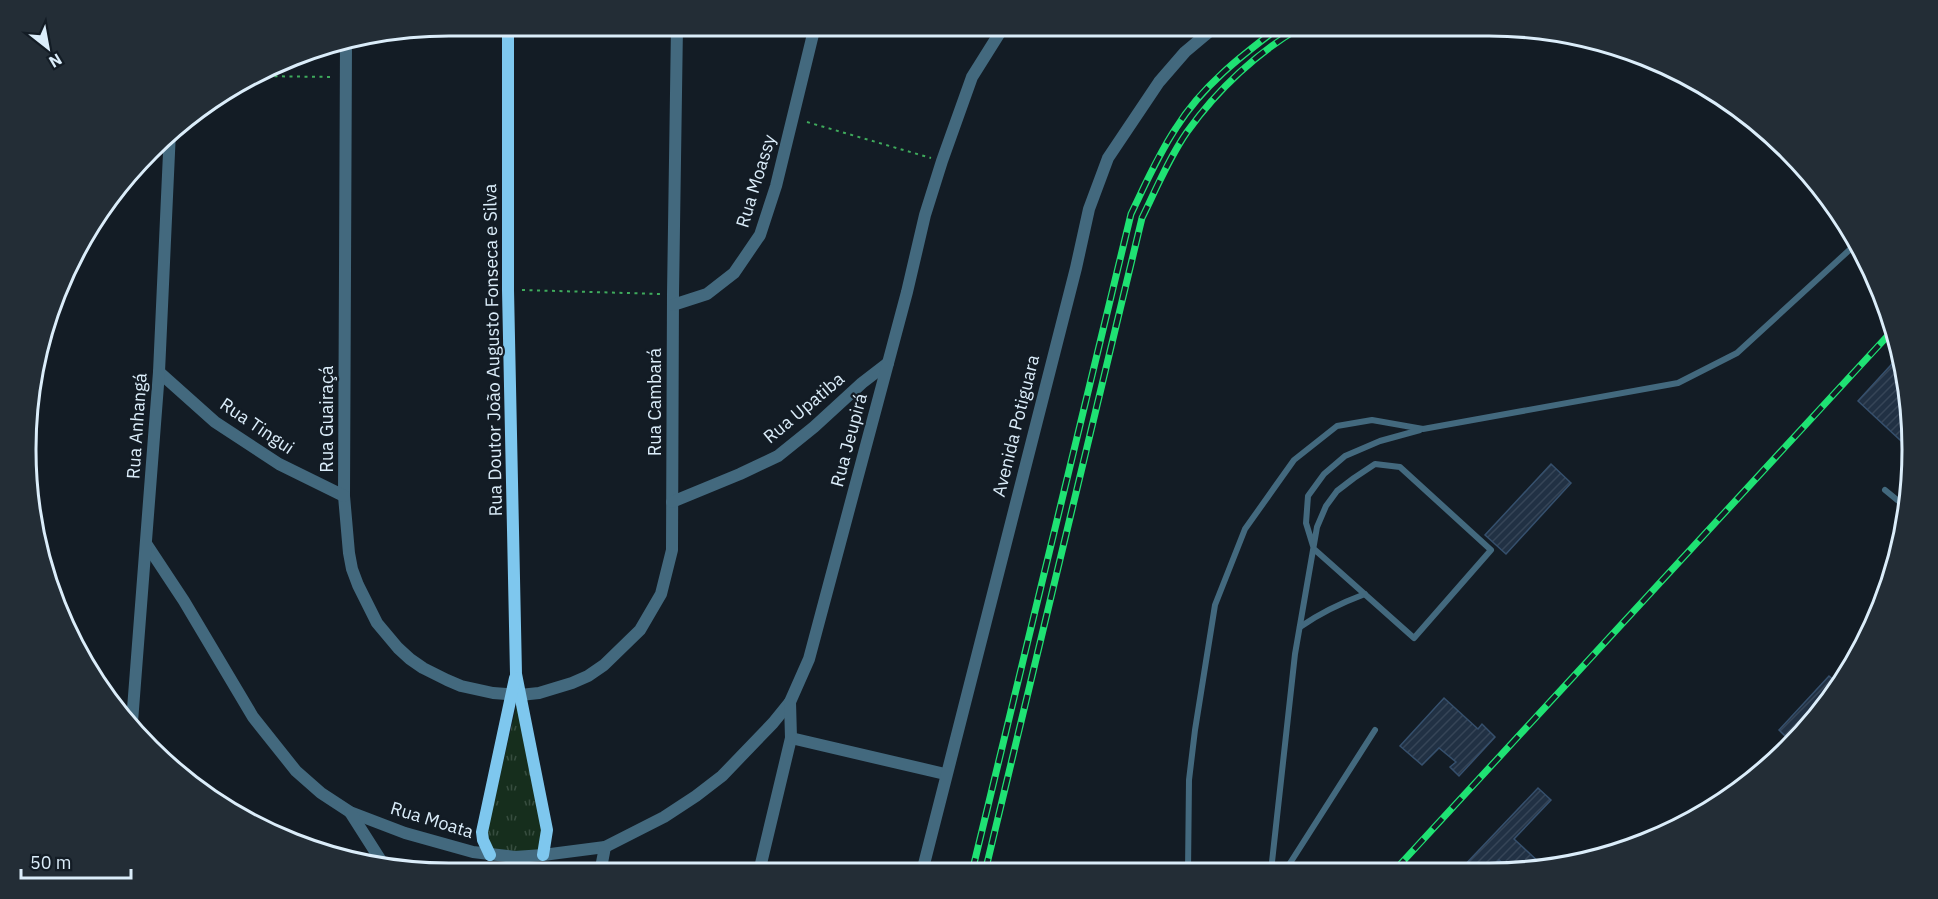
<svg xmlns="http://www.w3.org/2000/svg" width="1938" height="899" viewBox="0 0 1938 899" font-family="'IBM Plex Sans',sans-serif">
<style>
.grass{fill:url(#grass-tufts)}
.building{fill:url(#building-hatch);stroke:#36506d;stroke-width:1.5}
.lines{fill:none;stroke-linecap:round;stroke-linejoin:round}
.path{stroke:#3faa5c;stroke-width:2;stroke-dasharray:3 4.5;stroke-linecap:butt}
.lane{stroke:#43697e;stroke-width:6}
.street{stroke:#43697e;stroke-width:12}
.secondary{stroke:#7ec7ee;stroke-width:12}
.rail-casing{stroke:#1fe273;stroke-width:7}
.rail{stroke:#131c25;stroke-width:4.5;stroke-dasharray:14;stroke-linecap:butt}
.labels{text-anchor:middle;stroke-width:4.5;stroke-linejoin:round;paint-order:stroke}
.street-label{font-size:18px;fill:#dbedfa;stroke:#131c25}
.rim{fill:none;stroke:#dbedfa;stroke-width:3}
</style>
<defs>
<pattern id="grass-tufts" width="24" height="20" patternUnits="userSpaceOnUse" patternTransform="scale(1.5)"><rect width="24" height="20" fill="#162e1d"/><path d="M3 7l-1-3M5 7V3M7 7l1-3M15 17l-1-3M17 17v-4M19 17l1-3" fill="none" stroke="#374d3f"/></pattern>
<pattern id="building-hatch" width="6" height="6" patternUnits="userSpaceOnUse" patternTransform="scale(1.5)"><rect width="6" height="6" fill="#213144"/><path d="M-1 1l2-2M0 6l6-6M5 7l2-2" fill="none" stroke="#364557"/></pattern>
</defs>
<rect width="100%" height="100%" fill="#131c25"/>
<polygon class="grass" points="517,703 545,830 541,853 493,853 487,832"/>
<g class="building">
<polygon points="1901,354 1904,366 1912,451 1858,401"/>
<polygon points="1551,464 1571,483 1506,554 1485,535"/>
<polygon points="1829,676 1838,684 1825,707 1791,742 1779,730"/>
<polygon points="1444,698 1478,729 1482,724 1495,737 1459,776 1450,767 1456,762 1439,748 1422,765 1400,746"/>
<polygon points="1538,788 1551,800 1514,839 1541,864 1535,870 1510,870 1499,860 1489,870 1460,870"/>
</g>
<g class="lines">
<g class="path">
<polyline points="252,76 333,77"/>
<polyline points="807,122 931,158"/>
<polyline points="522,290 661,294"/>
</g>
<g class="lane">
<polyline points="1885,490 1907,508"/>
<path d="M1300,627c20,-14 41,-24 65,-33"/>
<polyline points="1188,871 1189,780 1195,730 1215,605 1245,529 1294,460 1337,426 1372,420 1423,429 1678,383 1737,353 1857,243"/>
<polyline points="1271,871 1295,654 1317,527 1326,506 1337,491 1354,478 1375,464 1400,467 1491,550 1414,638 1314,549 1306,523 1308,496 1324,474 1345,456 1380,441 1420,430"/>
<polyline points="1285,871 1375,730"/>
</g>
<g class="street">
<polyline points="346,43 344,496 349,553 352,569 358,585 377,623 398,648 410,659 423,668 447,680 461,686 493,693 520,695 539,693 572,683 588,676 604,665 640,630 661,594 672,550 673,294 677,26"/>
<polyline points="673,305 707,294 734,273 760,235 776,186 815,26"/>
<polyline points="159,372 215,422 279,464 344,496"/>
<polyline points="672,502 740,474 778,456 814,427 862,383 888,363"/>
<polyline points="147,545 184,601 253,717 296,771 321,793 350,812 405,833 473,852 515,857 543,855 605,847 664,817 696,796 722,776 773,723 790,702"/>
<polyline points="132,722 159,372 170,131"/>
<polyline points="791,738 945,774"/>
<polyline points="350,812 385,867"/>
<polyline points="759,872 791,738 790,702 809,659 907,292 925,215 942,161 972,77 1004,26"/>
<polyline points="922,872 1076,268 1089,209 1108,158 1159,82 1185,52 1216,26"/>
<polyline points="600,873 605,847"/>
</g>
<g class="secondary">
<polyline points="508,26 508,290 516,674 547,830 543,855"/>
<polyline points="490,855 483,840 482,832 515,678"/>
</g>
<g class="rail-casing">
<g id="rail">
<polyline points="1395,870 1893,330"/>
<path d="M972,872l159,-658c14,-29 27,-59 45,-86 26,-42 66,-73 105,-102"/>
<path d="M985,872l157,-654c14,-29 27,-60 45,-86 30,-42 71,-81 116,-106"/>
</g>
</g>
<use href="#rail" class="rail"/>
</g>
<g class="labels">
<g class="street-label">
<text transform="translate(756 181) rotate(-73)" y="6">Rua Moassy</text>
<text transform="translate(493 350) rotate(-91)" y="6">Rua Doutor João Augusto Fonseca e Silva</text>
<text transform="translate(655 402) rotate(-90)" y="6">Rua Cambará</text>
<text transform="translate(804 408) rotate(-40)" y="6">Rua Upatiba</text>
<text transform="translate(327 419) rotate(-90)" y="6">Rua Guairaçá</text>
<text transform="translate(137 426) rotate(-86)" y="6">Rua Anhangá</text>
<text transform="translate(257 426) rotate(34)" y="6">Rua Tingui</text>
<text transform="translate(1016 426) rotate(-76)" y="6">Avenida Potiguara</text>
<text transform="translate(849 440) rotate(-75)" y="6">Rua Jeupirá</text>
<text transform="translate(432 820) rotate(17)" y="6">Rua Moata</text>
</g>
</g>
<path d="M0 0H1938V899H0ZM449 36H1489A413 413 0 0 1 1902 449V450A413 413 0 0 1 1489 863H449A413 413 0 0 1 36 450V449A413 413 0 0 1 449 36Z" fill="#232d36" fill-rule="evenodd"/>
<path class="rim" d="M449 36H1489A413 413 0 0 1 1902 449V450A413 413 0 0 1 1489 863H449A413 413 0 0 1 36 450V449A413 413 0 0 1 449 36Z"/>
<g transform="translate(48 48) rotate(149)" stroke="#131c25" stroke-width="4.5" paint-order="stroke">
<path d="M0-4.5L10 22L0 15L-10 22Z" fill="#dbedfa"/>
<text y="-9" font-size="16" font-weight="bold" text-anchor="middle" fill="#dbedfa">N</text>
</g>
<path d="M21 869v9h110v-9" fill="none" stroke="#dbedfa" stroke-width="3"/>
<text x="30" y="869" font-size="18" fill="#dbedfa" stroke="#131c25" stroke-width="4.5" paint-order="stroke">50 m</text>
</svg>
